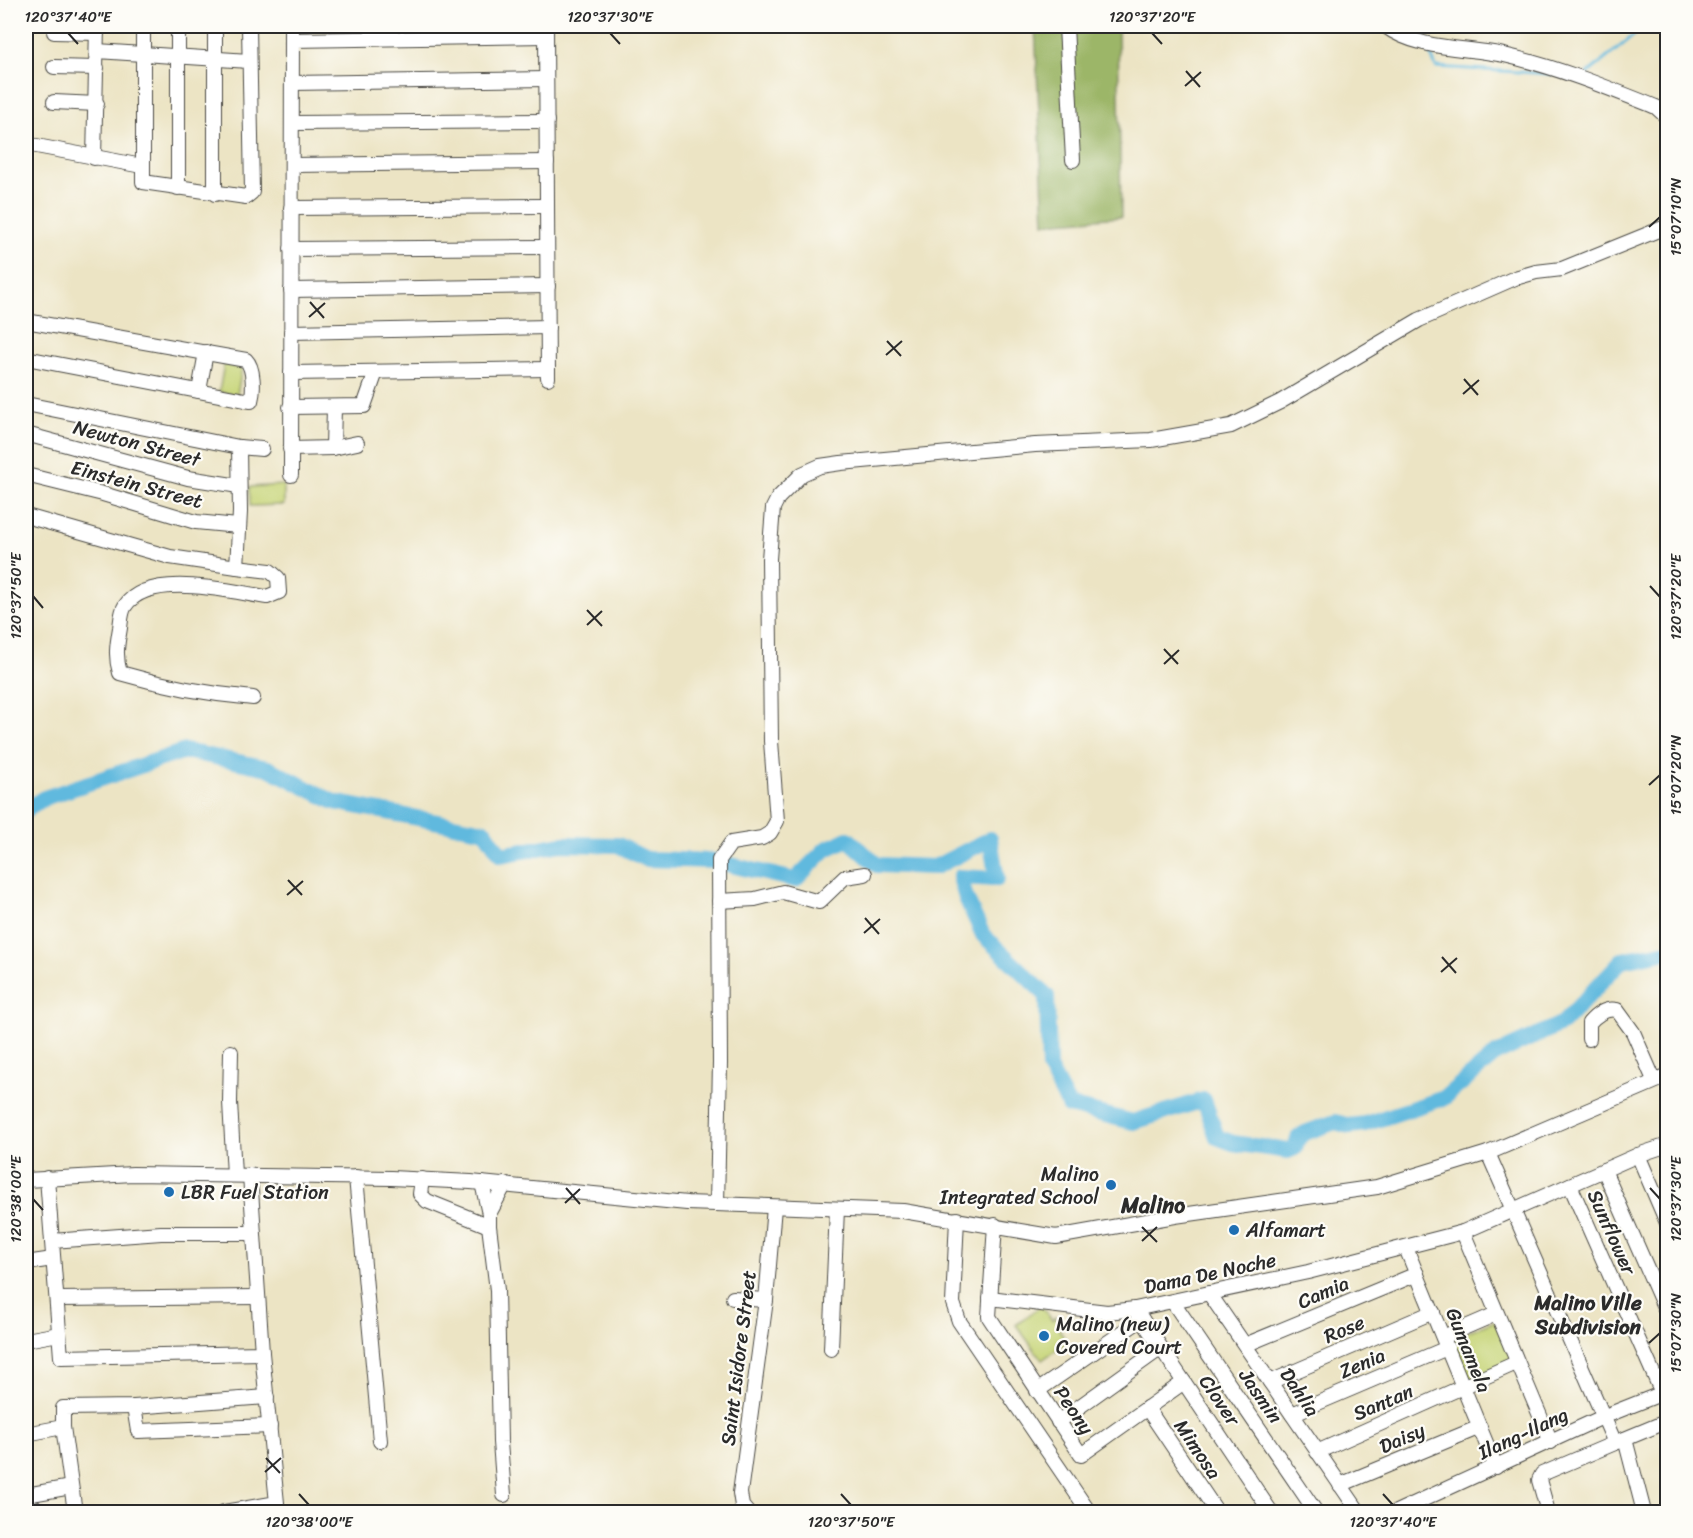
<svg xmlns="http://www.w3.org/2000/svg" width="1693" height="1538" viewBox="0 0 1693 1538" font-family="Sriracha,sans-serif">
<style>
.green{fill:#c6d476;stroke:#788050;stroke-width:1.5}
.forest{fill:#9cb667;stroke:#647049;stroke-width:1.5}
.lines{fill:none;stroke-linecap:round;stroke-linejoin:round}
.stream{stroke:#61b9de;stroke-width:3}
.river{stroke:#61b9de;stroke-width:16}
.minor-casing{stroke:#484742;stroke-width:16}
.minor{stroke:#fff;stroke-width:14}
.ticks{fill:none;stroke:#2b2b2b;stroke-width:2}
.poi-dot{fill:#1f6fb2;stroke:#fdfcf7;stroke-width:2}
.labels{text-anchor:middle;stroke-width:4.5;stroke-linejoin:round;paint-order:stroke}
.street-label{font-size:20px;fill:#2b2b2b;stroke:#fdfcf7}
.poi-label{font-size:20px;fill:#2b2b2b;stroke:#fdfcf7;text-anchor:start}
.neighbourhood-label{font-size:21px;font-weight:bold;fill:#2b2b2b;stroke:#fdfcf7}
.quarter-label{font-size:22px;font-weight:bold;fill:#2b2b2b;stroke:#fdfcf7}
.neatline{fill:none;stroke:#2b2b2b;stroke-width:2}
.ticks-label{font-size:15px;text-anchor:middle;fill:#2b2b2b}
</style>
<rect width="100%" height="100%" fill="#fdfcf7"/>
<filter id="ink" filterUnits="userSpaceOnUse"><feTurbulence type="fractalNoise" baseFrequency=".0167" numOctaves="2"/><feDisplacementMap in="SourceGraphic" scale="12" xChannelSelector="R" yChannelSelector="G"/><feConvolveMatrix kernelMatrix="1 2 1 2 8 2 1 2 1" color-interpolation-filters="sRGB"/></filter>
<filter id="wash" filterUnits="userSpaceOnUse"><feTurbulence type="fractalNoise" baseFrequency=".008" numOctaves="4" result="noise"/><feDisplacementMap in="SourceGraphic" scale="24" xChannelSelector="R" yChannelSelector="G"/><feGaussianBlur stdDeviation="1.35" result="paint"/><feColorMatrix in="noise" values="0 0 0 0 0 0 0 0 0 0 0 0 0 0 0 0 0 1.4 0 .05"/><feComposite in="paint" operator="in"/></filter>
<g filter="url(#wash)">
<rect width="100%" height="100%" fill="#ece4c4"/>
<g class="green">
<polygon points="224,364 242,368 237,395 219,392"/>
<polygon points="284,485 284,505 250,506 249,487"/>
<polygon points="1041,1306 1052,1320 1055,1317 1062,1327 1059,1330 1067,1342 1042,1360 1016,1325"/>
<polygon points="1498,1320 1515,1361 1469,1381 1450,1338"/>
</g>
<polygon class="forest" points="1035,26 1118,26 1121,217 1044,223"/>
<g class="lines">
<g class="stream">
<polyline points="1416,26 1422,38"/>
<polyline points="1428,49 1436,67 1551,74"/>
<polyline points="1587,74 1645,26"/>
</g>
<polyline class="river" points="26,810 44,798 185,751 268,768 334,802 485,831 501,855 561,844 618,845 646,859 714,861 795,880 826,849 848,839 877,865 935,867 990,839 997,879 960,877 966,898 983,935 1047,996 1049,1068 1069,1106 1133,1122 1204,1100 1217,1137 1233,1143 1288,1151 1295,1148 1298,1138 1305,1133 1335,1122 1350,1126 1365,1124 1444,1098 1496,1054 1563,1023 1622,960 1668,951"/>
</g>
</g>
<g filter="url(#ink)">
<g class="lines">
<g class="minor-casing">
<g id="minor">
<polyline points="143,26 143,182 246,197 252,192 249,26"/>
<polyline points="215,26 215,194"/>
<polyline points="546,26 548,378"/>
<polyline points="1066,26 1073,160"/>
<path d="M1385,26c32,24 81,21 119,29 53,12 102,32 152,52l12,11"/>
<polyline points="54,32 97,33"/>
<polyline points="292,40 546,36"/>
<polyline points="97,51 249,61"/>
<polyline points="54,67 97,68"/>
<polyline points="292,83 546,79"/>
<polyline points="54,102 97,104"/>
<polyline points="292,123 547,121"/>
<polyline points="26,144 142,166"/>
<polyline points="94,158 97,26"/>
<polyline points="292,165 547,162"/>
<polyline points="178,188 178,26"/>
<polyline points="291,208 547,206"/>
<polyline points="291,249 547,247"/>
<polyline points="291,290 548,286"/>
<path d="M26,321l220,39c8,8 8,30 5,41l-6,-1 -219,-42"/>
<polyline points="291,332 548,327"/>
<polyline points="291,373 548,369"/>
<polyline points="199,391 206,352"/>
<polyline points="26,404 239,447 240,512 237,567 170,557 26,516"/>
<polyline points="290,407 364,406 376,372"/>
<polyline points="26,434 188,478 239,486"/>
<polyline points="239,447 262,449"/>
<polyline points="333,448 334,407"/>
<polyline points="290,449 333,448 357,443"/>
<polyline points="26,475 103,494 196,522 238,526"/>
<polyline points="291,475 292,26"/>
<path d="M237,567l33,4 8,7 1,14 -12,5c-35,-5 -118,-27 -142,9 -4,6 -4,15 -5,22 -3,17 -5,29 0,45 44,13 88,21 133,25"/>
<polyline points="719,901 755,899 783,892 819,902 845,877 865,874"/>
<path d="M1589,1039v-16c7,-8 16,-16 28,-13l16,22 21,48"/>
<polyline points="231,1052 230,1102 234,1175"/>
<polyline points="1488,1153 1615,1443 1668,1421"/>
<polyline points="1638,1155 1668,1225"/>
<polyline points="1604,1170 1668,1316"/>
<polyline points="356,1177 380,1441"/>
<polyline points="47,1178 61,1357 262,1353 250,1175"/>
<polyline points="422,1179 420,1194 427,1201 489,1226"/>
<polyline points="26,1180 133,1174 391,1178 471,1182 687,1203 903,1211 1056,1237 1175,1216 1377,1187 1488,1153 1668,1076"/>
<polyline points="482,1183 489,1214"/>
<polyline points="1570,1185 1662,1393"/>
<polyline points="717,1204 720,1063 719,860 731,843 762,838 770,833 777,821 771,741 769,559 773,508 778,498 802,474 820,466 841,463 1035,445 1151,440 1231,426 1280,402 1419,320 1515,278 1536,272 1562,269 1668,226"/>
<polyline points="957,1219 953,1303 959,1321 1089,1512"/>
<polyline points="995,1225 989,1317 1081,1455 1184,1382"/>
<polyline points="1463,1232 1551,1442"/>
<polyline points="52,1241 161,1233 252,1233"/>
<polyline points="1406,1248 1496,1467"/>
<polyline points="26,1263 53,1259"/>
<polyline points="1209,1293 1359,1512"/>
<polyline points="733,1298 766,1300"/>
<polyline points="990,1298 1107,1312 1135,1309 1308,1272 1463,1232 1638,1155 1668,1145"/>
<polyline points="58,1299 257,1297"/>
<polyline points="1173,1302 1316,1512"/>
<polyline points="1135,1309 1271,1512"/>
<polyline points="1443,1337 1496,1314"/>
<polyline points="26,1340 59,1334"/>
<polyline points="1245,1345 1417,1274"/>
<polyline points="831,1349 837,1209"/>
<polyline points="1270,1382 1433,1312"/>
<polyline points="1037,1391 1142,1319"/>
<polyline points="134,1407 138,1431 270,1426"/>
<polyline points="1147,1408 1217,1512"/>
<polyline points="1292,1414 1447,1348"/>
<polyline points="1058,1422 1161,1348"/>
<polyline points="26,1434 63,1427"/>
<polyline points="1625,1439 1644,1512"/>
<polyline points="1317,1452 1516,1363"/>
<polyline points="1340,1485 1480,1427"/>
<polyline points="26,1495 71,1487"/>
<polyline points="504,1495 500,1442 497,1290 489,1226 489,1214 505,1184"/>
<polyline points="75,1512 63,1427 63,1408 134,1407 267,1397"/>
<polyline points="224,1512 277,1503 262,1353"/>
<polyline points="747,1512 742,1506 740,1493 766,1300 774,1207"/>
<polyline points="1396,1512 1605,1416 1668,1391"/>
<polyline points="1548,1512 1539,1480 1542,1474 1615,1443"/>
</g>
</g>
<use href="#minor" class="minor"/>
</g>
</g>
<path class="ticks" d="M68,33l10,11M610,33l10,11M1152,33l10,11M1186,71l14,16M1185,86l16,-14M1649,227l11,-10M310,302l14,16M309,317l16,-14M887,341l14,15M886,355l16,-14M1464,379l14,16M1463,394l16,-14M1650,586l10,11M33,596l10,12M587,610l15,16M587,625l15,-14M1164,649l14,15M1164,664l15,-14M1649,785l11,-10M288,880l14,15M287,895l16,-14M865,918l14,16M864,933l16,-14M1442,957l14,16M1441,972l16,-14M566,1188l14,16M1650,1188l10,11M33,1199l10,11M565,1203l15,-14M1142,1227l15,15M1142,1241l15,-14M1649,1343l11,-10M266,1458l14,15M265,1472l16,-14M299,1494l10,11M841,1494l10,11M1383,1494l10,11"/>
<g class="poi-dot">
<circle cx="1111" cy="1185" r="6"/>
<circle cx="169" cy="1192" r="6"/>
<circle cx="1234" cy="1230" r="6"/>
<circle cx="1044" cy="1336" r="6"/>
</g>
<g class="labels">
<g class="street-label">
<text transform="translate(137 443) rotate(15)" y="7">Newton Street</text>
<text transform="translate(137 484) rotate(15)" y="7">Einstein Street</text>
<text transform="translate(1612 1232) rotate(66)" y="7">Sunflower</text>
<text transform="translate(1210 1273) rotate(-12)" y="7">Dama De Noche</text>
<text transform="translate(1323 1292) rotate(-23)" y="7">Camia</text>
<text transform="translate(1344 1329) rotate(-23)" y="7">Rose</text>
<text transform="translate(1469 1350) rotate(68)" y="7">Gumamela</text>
<text transform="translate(738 1358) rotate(-83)" y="7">Saint Isidore Street</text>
<text transform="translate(1362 1363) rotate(-23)" y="7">Zenia</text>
<text transform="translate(1300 1392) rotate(56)" y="7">Dahlia</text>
<text transform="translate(1261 1396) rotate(56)" y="7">Jasmin</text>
<text transform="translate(1220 1400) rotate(56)" y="7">Clover</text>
<text transform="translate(1383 1402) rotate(-23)" y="7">Santan</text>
<text transform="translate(1074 1410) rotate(56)" y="7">Peony</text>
<text transform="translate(1523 1433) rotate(-25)" y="7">Ilang-Ilang</text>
<text transform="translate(1402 1438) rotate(-23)" y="7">Daisy</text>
<text transform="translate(1198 1449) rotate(56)" y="7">Mimosa</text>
</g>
<g class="poi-label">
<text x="1099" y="1181" text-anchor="end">Malino<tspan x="1099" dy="23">Integrated School</tspan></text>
<text x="181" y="1199">LBR Fuel Station</text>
<text x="1246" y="1237">Alfamart</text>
<text x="1056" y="1331">Malino (new)<tspan x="1056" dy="23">Covered Court</tspan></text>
</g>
<g class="neighbourhood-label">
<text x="1588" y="1310">Malino Ville<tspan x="1588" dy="24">Subdivision</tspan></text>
</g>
<g class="quarter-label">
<text x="1153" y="1213">Malino</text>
</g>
</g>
<rect width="1693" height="1538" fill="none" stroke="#fdfcf7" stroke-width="66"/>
<rect x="33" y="33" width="1627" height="1472" class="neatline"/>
<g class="ticks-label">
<text x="68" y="22">120°37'40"E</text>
<text x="610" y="22">120°37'30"E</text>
<text x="1152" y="22">120°37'20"E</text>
<text transform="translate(1676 217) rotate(-90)" y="5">15°07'10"N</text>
<text transform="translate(16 596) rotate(-90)" y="5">120°37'50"E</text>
<text transform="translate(1676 597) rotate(-90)" y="5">120°37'20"E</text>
<text transform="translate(1676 775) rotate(-90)" y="5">15°07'20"N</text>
<text transform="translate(16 1199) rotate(-90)" y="5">120°38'00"E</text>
<text transform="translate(1676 1199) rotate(-90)" y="5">120°37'30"E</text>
<text transform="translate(1676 1333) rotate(-90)" y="5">15°07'30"N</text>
<text x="309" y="1527">120°38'00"E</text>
<text x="851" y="1527">120°37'50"E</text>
<text x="1393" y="1527">120°37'40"E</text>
</g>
</svg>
